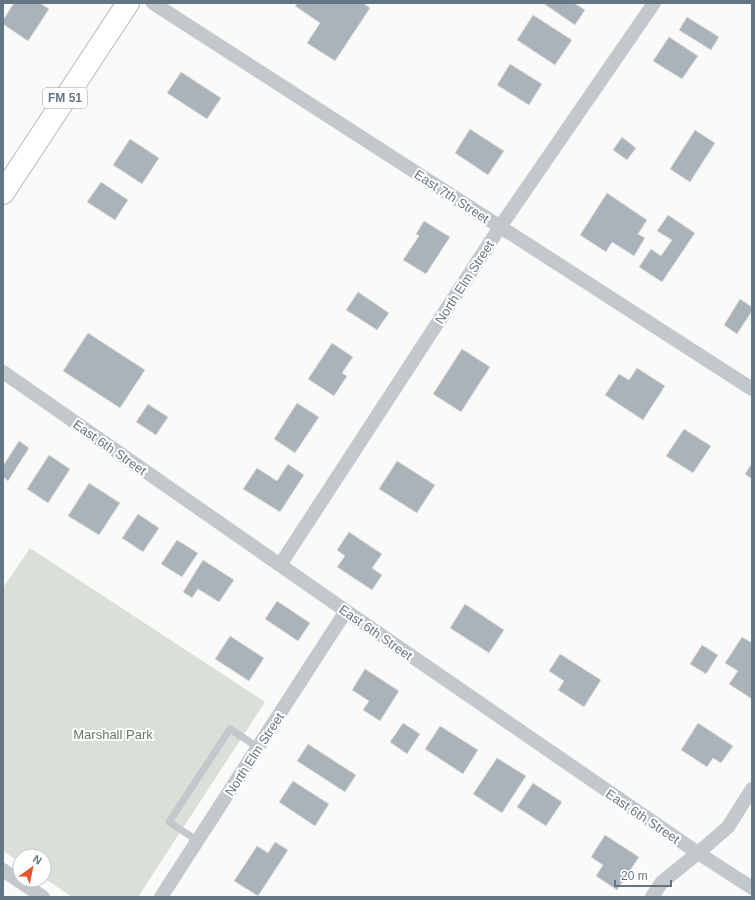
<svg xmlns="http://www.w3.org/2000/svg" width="755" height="900" viewBox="0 0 755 900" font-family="Arial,sans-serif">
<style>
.green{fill:#dadfd7}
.building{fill:#aab3b9;stroke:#dcdcda}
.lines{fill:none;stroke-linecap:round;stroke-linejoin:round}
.primary-casing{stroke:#b5babe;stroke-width:24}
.service{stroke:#c3c8cc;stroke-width:7}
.minor{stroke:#c3c8cc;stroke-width:14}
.primary{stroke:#fff;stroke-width:22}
.labels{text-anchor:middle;stroke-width:4;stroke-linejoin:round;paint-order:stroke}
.shield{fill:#fff;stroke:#939fa8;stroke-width:1}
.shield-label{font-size:12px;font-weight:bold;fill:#657683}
.street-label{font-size:13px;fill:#657683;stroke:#fff}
.park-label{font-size:13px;fill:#687a64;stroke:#fff}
</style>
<rect width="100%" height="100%" fill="#fafaf8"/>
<polygon class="green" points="30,548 265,702 138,897 72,897 44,878 44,856 20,856 20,862 3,851 3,588"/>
<g class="building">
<polygon points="14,3 40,3 49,9 28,41 3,24 3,20"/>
<polygon points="297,3 363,3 370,8 335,61 307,43 320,23 295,6"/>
<polygon points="543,3 574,3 585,10 575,25"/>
<polygon points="533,15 572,40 555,65 517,40"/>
<polygon points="687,17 719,37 711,50 679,30"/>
<polygon points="669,37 698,56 682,79 653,61"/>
<polygon points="510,64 542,84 529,105 497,85"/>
<polygon points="181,72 221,98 207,119 167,93"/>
<polygon points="470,129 504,151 488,175 455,153"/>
<polygon points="695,130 715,143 690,182 670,169"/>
<polygon points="622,137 636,148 627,160 613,150"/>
<polygon points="130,139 159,158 142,184 113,165"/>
<polygon points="101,182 128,200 115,220 87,202"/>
<polygon points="607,193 647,220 638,234 645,238 634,256 612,242 606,252 580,235"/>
<polygon points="668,215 695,233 662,282 639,267 651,249 661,256 672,240 657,231"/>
<polygon points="424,221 450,237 426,274 403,260 419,236 416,234"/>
<polygon points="358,292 389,313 377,330 346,310"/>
<polygon points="740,299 752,307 752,311 737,334 724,325"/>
<polygon points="88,333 145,370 120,408 63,371"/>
<polygon points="332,343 353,357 342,373 347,376 334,396 308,379"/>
<polygon points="462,349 490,367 461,412 433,394"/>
<polygon points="637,368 665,386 643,420 605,395 619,374 629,380"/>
<polygon points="297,403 319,417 295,453 274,439"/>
<polygon points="148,404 168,417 156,435 136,422"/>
<polygon points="684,429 711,446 693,473 666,456"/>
<polygon points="19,441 29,448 8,481 3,477 3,466"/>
<polygon points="49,455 70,469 48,503 27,489"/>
<polygon points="397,461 435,485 417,513 379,489"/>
<polygon points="752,463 752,479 745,474"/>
<polygon points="288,464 304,475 280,512 243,489 257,468 277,481"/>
<polygon points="89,483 120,503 99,535 68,516"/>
<polygon points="138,514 159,528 143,552 122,538"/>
<polygon points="349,532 382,554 372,568 382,575 372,590 337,567 345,556 337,550"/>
<polygon points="177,540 198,553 182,577 161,564"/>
<polygon points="203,560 234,580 219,602 198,589 192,598 183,592"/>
<polygon points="277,601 310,623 298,641 265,619"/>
<polygon points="465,604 504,630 489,653 450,628"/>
<polygon points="230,636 264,658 249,681 215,659"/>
<polygon points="742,637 752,643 752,699 729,684 738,671 725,663"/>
<polygon points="702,645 718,655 706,674 690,664"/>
<polygon points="560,654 601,680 584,707 558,690 564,681 549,671"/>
<polygon points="365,669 399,691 380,721 363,710 369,701 352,690"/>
<polygon points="403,723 420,734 407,754 390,742"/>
<polygon points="698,723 733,746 721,763 713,758 707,767 681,750"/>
<polygon points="440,726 478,750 463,774 425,749"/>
<polygon points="308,744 356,775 345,792 297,761"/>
<polygon points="497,758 526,776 502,813 473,794"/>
<polygon points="293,781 329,804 315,826 279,802"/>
<polygon points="533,783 562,802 546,826 517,807"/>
<polygon points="605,835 639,857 617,890 596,876 603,865 591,857"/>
<polygon points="275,842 288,850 258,896 234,881 257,846 268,853"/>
</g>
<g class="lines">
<g class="primary-casing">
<polyline id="primary" points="3,193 128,3"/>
</g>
<polyline class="service" points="198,841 169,822 230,729 259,748"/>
<g class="minor">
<polyline points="153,3 752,389"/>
<polyline points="3,372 346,611 698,853 752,888"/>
<polyline points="280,565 500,227 654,3"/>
<polyline points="3,870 43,897"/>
<polyline points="161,897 346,611"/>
<polyline points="652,897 662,882 698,853 728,827 752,789"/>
</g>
<use href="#primary" class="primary"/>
</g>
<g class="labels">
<rect class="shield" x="43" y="88" width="44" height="20" rx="3"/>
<g class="shield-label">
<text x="65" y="102">FM 51</text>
</g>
<g class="street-label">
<text transform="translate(452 196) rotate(33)" y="5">East 7th Street</text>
<text transform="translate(464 282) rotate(-57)" y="5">North Elm Street</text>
<text transform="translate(110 447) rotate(35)" y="5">East 6th Street</text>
<text transform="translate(376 632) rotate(35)" y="5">East 6th Street</text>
<text transform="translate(254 754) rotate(-57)" y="5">North Elm Street</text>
<text transform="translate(643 816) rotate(34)" y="5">East 6th Street</text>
</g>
<g class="park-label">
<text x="113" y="739">Marshall Park</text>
</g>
</g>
<rect width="755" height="900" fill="none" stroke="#657683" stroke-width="8"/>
<g transform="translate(32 868) rotate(33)"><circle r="19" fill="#ffffff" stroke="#c1c8cd"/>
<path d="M0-3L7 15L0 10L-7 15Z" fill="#e4572e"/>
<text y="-6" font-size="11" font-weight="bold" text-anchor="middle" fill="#657683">N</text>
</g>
<path d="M615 880v6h56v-6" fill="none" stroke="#657683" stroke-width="2"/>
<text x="621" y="880" font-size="12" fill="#657683" stroke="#ffffff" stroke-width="3" paint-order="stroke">20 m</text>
</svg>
